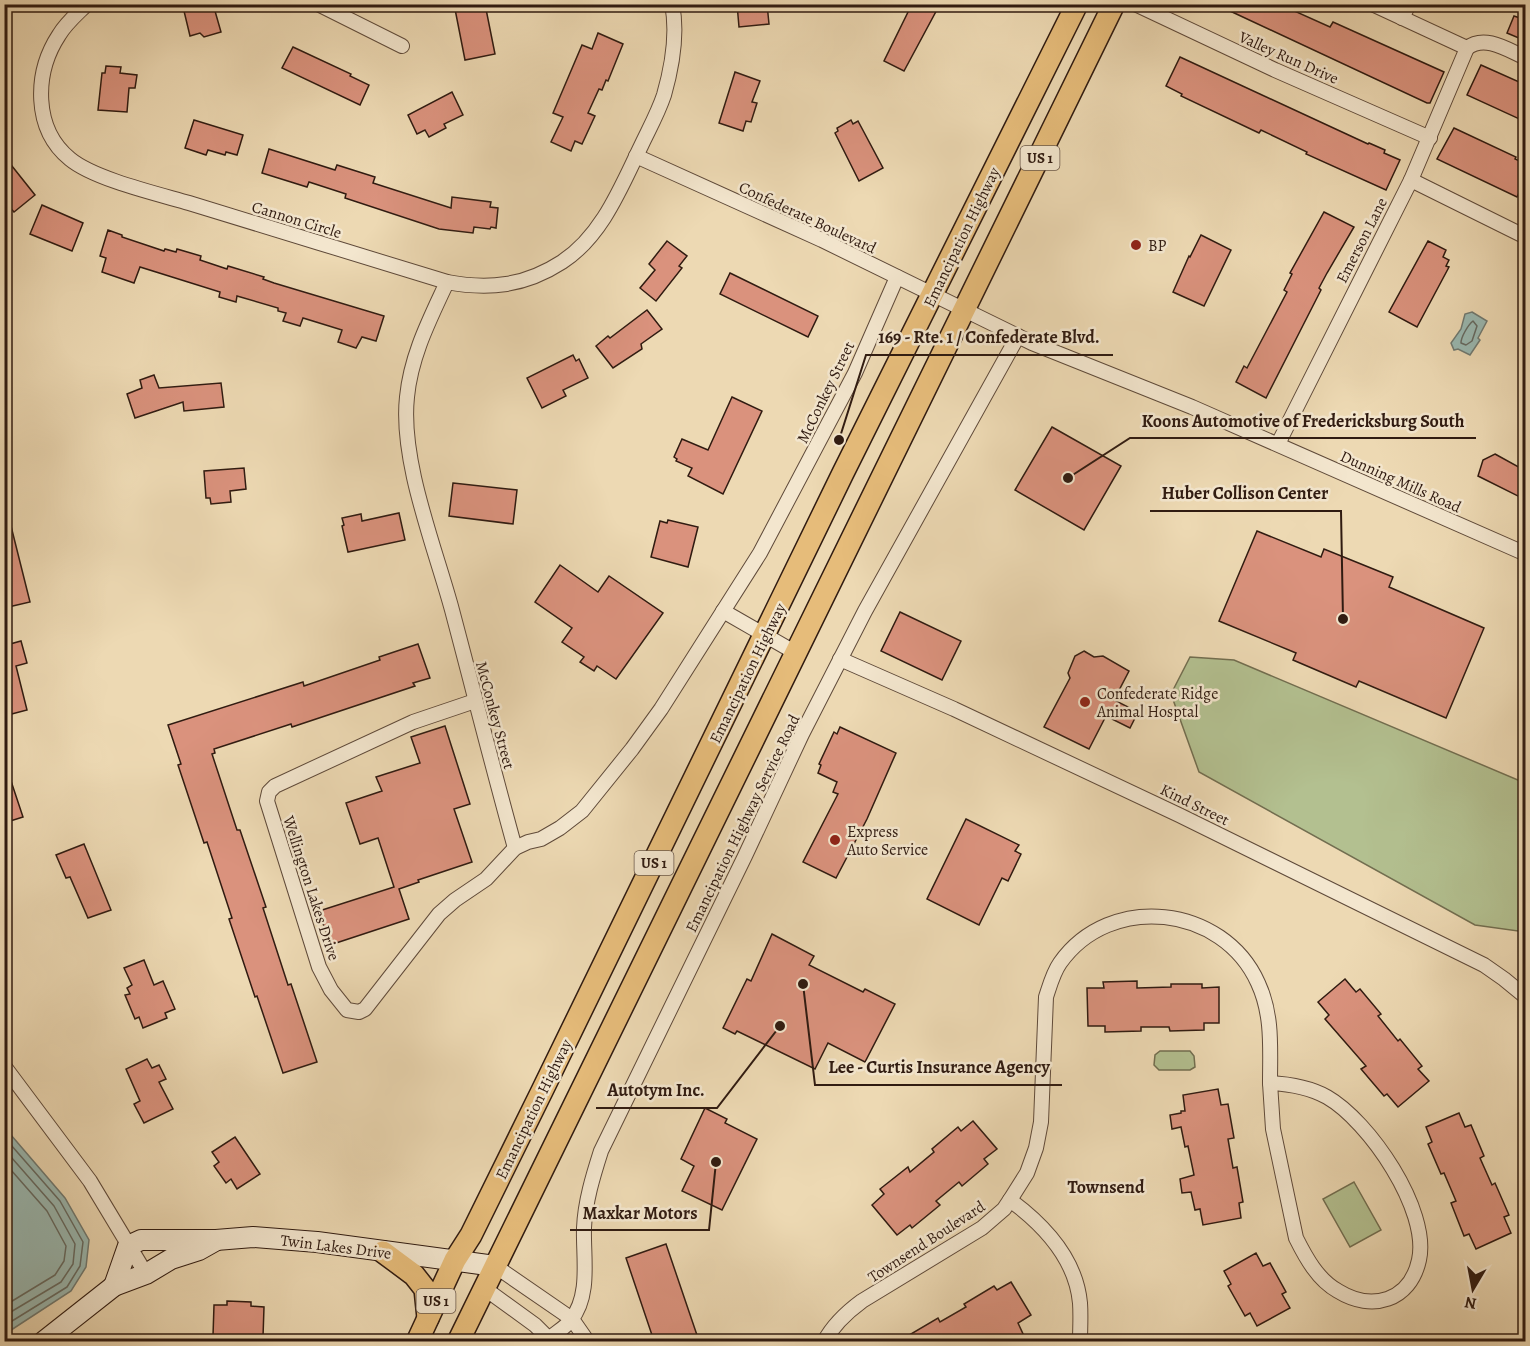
<svg xmlns="http://www.w3.org/2000/svg" width="1530" height="1346" viewBox="0 0 1530 1346" font-family="Alegreya,serif">
<style>
.green{fill:#b3c090;stroke:#726e50;stroke-width:1.5}
.water{fill:#9ab9b2;stroke:#707a72;stroke-width:1.5}
.lines{fill:none;stroke-linecap:round;stroke-linejoin:round}
.shore{stroke:#656a62;stroke-width:1.5}
.building{fill:#da927d;stroke:#301b11;stroke-width:1.5}
.street-casing{stroke:#5f4a3a;stroke-width:16}
.secondary-casing{stroke:#301b11;stroke-width:22}
.primary-casing{stroke:#301b11;stroke-width:24}
.street{stroke:#f3e6ce;stroke-width:14}
.secondary{stroke:#f3e6ce;stroke-width:20}
.primary{stroke:#e6bc7a;stroke-width:21}
.poi-dot{fill:#8f2418;stroke:#f3e6ce;stroke-width:2}
.labels{text-anchor:middle;stroke-width:5;stroke-linejoin:round;paint-order:stroke}
.shield{fill:#f3e6ce;stroke:#6a584a;stroke-width:1.5}
.shield-label{font-size:15px;font-weight:bold;fill:#301b11}
.street-label{font-size:16px;fill:#301b11;stroke:#f3e6ce}
.poi-label{font-size:16px;fill:#301b11;stroke:#f3e6ce;text-anchor:start}
.neighbourhood-label{font-size:18px;font-weight:bold;fill:#301b11;stroke:#f3e6ce}
.leader{fill:none;stroke:#301b11;stroke-width:2}
.callout-dot{fill:#301b11;stroke:#f3e6ce;stroke-width:2}
.callout-label{font-size:18px;text-anchor:middle;font-weight:bold;fill:#301b11;stroke:#f3e6ce;stroke-width:5;stroke-linejoin:round;paint-order:stroke}
</style>
<rect width="100%" height="100%" fill="#edd9b3"/>
<filter id="stains"><feTurbulence type="fractalNoise" baseFrequency=".00333" numOctaves="4"/><feColorMatrix values="0 0 0 0 .2 0 0 0 0 .09 0 0 0 0 .02 0 0 0 .5 -.17"/></filter>
<radialGradient id="worn" r=".72"><stop offset=".6" stop-color="#630" stop-opacity="0"/><stop offset="1" stop-color="#630" stop-opacity=".3"/></radialGradient>
<g class="green">
<polygon points="1190,657 1234,660 1525,783 1525,932 1475,925 1199,772 1171,694"/>
<polygon points="1160,1051 1190,1051 1194,1056 1195,1067 1190,1070 1159,1070 1154,1065 1155,1055"/>
<polygon points="1354,1182 1381,1230 1350,1247 1323,1199"/>
</g>
<g class="water">
<polygon points="1472,312 1487,321 1478,338 1480,340 1470,355 1458,349 1454,350 1451,343 1461,329 1465,314"/>
<polygon points="5,1128 65,1198 89,1240 86,1267 71,1291 5,1334"/>
</g>
<g class="lines">
<g class="shore">
<path d="M1473,321l4,5 -5,15 -6,4 -5,-2c0,-6 7,-18 12,-22z"/>
<polyline points="4,1137 60,1201 83,1242 80,1266 67,1287 4,1326"/>
<polyline points="4,1149 54,1206 75,1244 73,1264 61,1282 4,1316"/>
<polyline points="4,1162 47,1211 66,1246 64,1261 55,1275 4,1306"/>
</g>
</g>
<g class="building">
<polygon points="213,4 221,32 204,37 200,33 190,36 184,11"/>
<polygon points="454,4 485,4 495,54 465,60"/>
<polygon points="737,4 767,4 769,24 739,27"/>
<polygon points="912,4 940,4 904,71 884,61"/>
<polygon points="1215,4 1295,4 1292,10 1330,27 1333,22 1444,72 1430,103 1427,103"/>
<polygon points="1514,16 1526,20 1526,41 1507,33"/>
<polygon points="598,33 623,44 608,81 606,80 602,90 599,89 588,113 595,116 582,144 575,141 571,151 551,142 563,117 553,113 582,45 592,49"/>
<polygon points="293,47 351,74 350,76 369,85 360,105 282,68"/>
<polygon points="1180,57 1368,144 1369,143 1385,150 1384,153 1400,160 1386,190 1306,154 1307,152 1261,130 1259,133 1181,96 1182,94 1166,86"/>
<polygon points="1481,65 1526,85 1526,122 1467,95"/>
<polygon points="106,66 121,67 120,73 137,75 135,88 129,88 127,112 98,110 102,73 105,73"/>
<polygon points="735,72 760,81 752,102 757,103 751,122 746,121 743,131 719,123"/>
<polygon points="452,92 463,115 444,124 446,128 429,137 425,130 417,134 408,115"/>
<polygon points="194,120 243,135 237,155 226,152 225,155 208,150 206,155 185,148"/>
<polygon points="851,120 853,124 858,121 883,168 859,181 835,133 838,131 837,128"/>
<polygon points="1454,128 1516,157 1515,159 1526,164 1526,178 1517,197 1437,159"/>
<polygon points="269,149 335,170 337,165 375,177 373,183 451,208 452,197 491,202 490,207 498,208 496,228 491,227 490,229 474,227 473,233 439,229 345,198 346,194 309,182 307,187 262,173"/>
<polygon points="4,156 35,195 14,212 4,201"/>
<polygon points="42,205 83,223 72,251 30,234"/>
<polygon points="1324,212 1354,227 1327,273 1319,288 1321,290 1266,398 1236,382 1244,366 1247,368 1287,292 1284,290 1292,274 1290,273"/>
<polygon points="108,230 122,235 122,237 164,251 165,249 176,252 177,249 201,256 200,260 227,269 228,266 264,277 263,279 274,283 384,316 376,341 362,337 356,348 338,342 342,330 303,318 300,326 283,321 286,313 278,311 278,308 237,296 236,302 219,297 220,292 140,267 134,283 102,272 106,258 100,256"/>
<polygon points="1201,235 1231,250 1204,306 1173,292 1189,256 1190,257"/>
<polygon points="667,241 687,256 679,266 682,268 656,301 640,288 655,270 649,264"/>
<polygon points="1428,241 1446,250 1443,257 1449,260 1446,266 1449,267 1417,327 1389,312"/>
<polygon points="730,273 818,316 808,337 720,294"/>
<polygon points="647,310 662,329 641,344 642,349 613,368 596,346 608,336 610,338"/>
<polygon points="573,355 576,361 579,359 588,378 563,390 566,396 542,408 527,378"/>
<polygon points="154,375 159,388 221,383 224,407 184,411 183,402 135,418 127,394 142,388 140,380"/>
<polygon points="732,397 762,411 723,494 688,476 692,468 676,461 677,459 674,457 682,439 708,450"/>
<polygon points="1052,427 1121,466 1084,530 1015,490"/>
<polygon points="1495,454 1526,471 1526,500 1478,476 1483,460"/>
<polygon points="244,468 246,489 230,491 231,502 211,504 210,498 206,498 204,471"/>
<polygon points="453,483 517,490 513,524 449,516"/>
<polygon points="399,513 405,540 348,552 342,526 344,525 342,518 361,514 362,521"/>
<polygon points="668,520 698,527 688,567 651,557 660,521 667,523"/>
<polygon points="4,522 10,522 30,602 4,608"/>
<polygon points="1257,531 1321,557 1324,549 1393,577 1389,587 1484,628 1446,718 1359,681 1356,687 1293,660 1296,653 1219,621"/>
<polygon points="560,565 598,592 609,576 663,613 616,679 597,666 594,671 580,662 584,657 562,642 572,628 535,602"/>
<polygon points="900,612 961,641 942,680 881,651"/>
<polygon points="9,641 10,644 21,641 27,663 16,666 27,710 4,716 4,642"/>
<polygon points="418,644 430,678 413,683 415,686 292,727 291,724 214,749 215,753 212,754 237,830 240,830 266,907 263,908 288,985 291,984 317,1062 283,1073 257,996 255,997 229,919 232,918 207,842 204,843 178,765 181,764 168,725 303,682 304,686 380,660 379,657"/>
<polygon points="1084,651 1094,657 1103,656 1129,671 1114,700 1138,712 1130,728 1106,716 1089,749 1044,727 1070,678 1068,673 1075,656"/>
<polygon points="445,726 470,804 454,809 472,862 418,880 419,882 399,889 409,919 330,945 319,911 394,887 378,838 360,844 346,803 382,791 376,777 420,763 411,737"/>
<polygon points="840,727 896,753 867,819 836,878 803,862 838,794 833,792 837,782 818,773 821,765 819,764 834,732 837,734"/>
<polygon points="7,769 23,817 4,823 4,770"/>
<polygon points="966,819 1019,845 1015,851 1021,854 1008,881 1002,878 979,925 927,899"/>
<polygon points="84,844 111,910 88,918 70,877 66,878 56,855"/>
<polygon points="772,934 814,956 809,965 863,992 865,989 895,1004 865,1062 828,1043 815,1069 737,1031 735,1034 723,1028 747,979 751,981"/>
<polygon points="144,960 154,985 163,981 175,1009 165,1013 167,1018 143,1028 139,1017 135,1019 125,995 130,994 127,988 132,985 124,968"/>
<polygon points="1345,979 1356,992 1360,989 1381,1014 1378,1016 1398,1041 1400,1039 1422,1066 1418,1069 1429,1081 1398,1107 1387,1094 1384,1096 1361,1069 1366,1066 1325,1019 1329,1015 1318,1002"/>
<polygon points="1137,981 1137,988 1171,987 1171,984 1202,984 1202,988 1219,987 1219,1023 1204,1023 1204,1030 1170,1031 1169,1027 1141,1027 1141,1031 1105,1032 1105,1026 1088,1026 1087,988 1104,988 1103,982"/>
<polygon points="147,1059 152,1068 159,1065 166,1079 159,1082 173,1109 144,1123 134,1104 140,1101 126,1069"/>
<polygon points="1218,1089 1221,1105 1228,1104 1234,1138 1228,1139 1233,1168 1237,1167 1243,1202 1239,1203 1241,1218 1203,1225 1200,1209 1195,1210 1191,1192 1182,1193 1180,1179 1194,1175 1188,1146 1185,1147 1181,1127 1172,1129 1170,1115 1181,1113 1181,1111 1185,1111 1183,1095"/>
<polygon points="705,1108 727,1119 725,1123 757,1139 722,1210 682,1191 694,1166 681,1159"/>
<polygon points="1459,1113 1465,1127 1471,1125 1484,1156 1480,1158 1492,1185 1495,1183 1509,1215 1504,1217 1511,1233 1476,1249 1469,1234 1464,1236 1451,1203 1456,1201 1444,1173 1441,1174 1428,1144 1432,1142 1426,1127"/>
<polygon points="973,1121 997,1149 984,1159 988,1164 962,1186 959,1182 936,1201 940,1205 912,1228 910,1225 897,1235 872,1205 884,1194 880,1189 908,1167 910,1172 934,1152 932,1149 958,1127 961,1131"/>
<polygon points="235,1137 260,1174 237,1189 231,1179 226,1183 214,1166 219,1162 212,1152"/>
<polygon points="666,1244 699,1341 654,1341 626,1258"/>
<polygon points="1256,1253 1263,1266 1270,1263 1286,1292 1282,1294 1290,1308 1257,1326 1250,1313 1245,1316 1228,1286 1231,1284 1224,1271"/>
<polygon points="1011,1282 1031,1315 1018,1323 1024,1336 1014,1341 899,1341 938,1318 940,1322 966,1307 964,1304 994,1286 997,1290"/>
<polygon points="227,1301 251,1302 251,1306 264,1307 263,1337 255,1337 255,1341 216,1341 216,1336 213,1336 214,1305 227,1305"/>
</g>
<g class="lines">
<g class="street-casing">
<g id="street">
<path d="M87,4c-10,10 -21,19 -28,31 -25,38 -26,94 11,124 24,20 88,35 119,44 86,26 172,53 258,79 42,8 78,4 115,-20 40,-26 59,-75 79,-116 8,-17 17,-33 23,-51 8,-28 14,-61 8,-91"/>
<polyline points="318,4 402,46"/>
<polyline points="1135,4 1275,70 1430,138"/>
<path d="M1372,4l95,44c18,-14 41,2 59,10"/>
<polyline points="1402,18 1409,4"/>
<polyline points="636,156 822,240 1032,343 1192,407 1526,554"/>
<polyline points="1411,180 1526,237"/>
<path d="M447,282c-17,37 -36,73 -40,115 -7,64 28,150 45,213 21,79 41,159 63,238"/>
<polyline points="1278,444 1411,180 1467,48"/>
<polyline points="723,611 796,653"/>
<polyline points="840,659 954,709 1179,815 1484,965 1504,979 1526,997"/>
<polyline points="475,701 413,722 275,786 269,792 267,801 319,967 331,990 347,1010 359,1012 365,1009 439,914 455,900 486,879 515,848 528,842 541,839 560,828 582,811 632,749 661,709 760,553 855,373 897,277"/>
<polyline points="4,1066 90,1181 146,1274"/>
<path d="M1270,1083c20,1 39,4 57,14 42,24 103,113 92,163 -9,41 -47,52 -81,31 -20,-11 -32,-33 -42,-53l-23,-109z"/>
<path d="M1010,1200c34,25 66,59 70,103 1,13 0,26 0,39"/>
<polyline points="495,1266 572,1319 588,1342"/>
<polyline points="484,1288 535,1325 552,1342"/>
<path d="M550,1338c7,-6 16,-11 21,-18 20,-25 12,-63 13,-92 1,-26 9,-52 17,-77l144,-295 57,-122 63,-123 153,-275"/>
<path d="M824,1342c9,-17 23,-30 38,-41l120,-73 22,-19 6,-9 17,-27 9,-25 5,-26 5,-125c4,-12 7,-24 14,-34 50,-71 163,-58 198,20 15,32 12,66 12,100"/>
</g>
</g>
<g class="secondary-casing">
<g id="secondary">
<polyline points="114,1286 128,1246 141,1240 216,1240 253,1237 317,1242 495,1266"/>
<polyline points="43,1342 114,1286 146,1274 171,1259 199,1250 215,1241"/>
</g>
</g>
<g class="primary-casing">
<g id="primary">
<polyline points="383,1252 414,1275 425,1289 428,1318"/>
<polyline points="417,1342 455,1260 471,1235 542,1091 843,473 1077,4"/>
<polyline points="458,1342 1114,4"/>
</g>
</g>
<use href="#street" class="street"/>
<use href="#secondary" class="secondary"/>
<use href="#primary" class="primary"/>
</g>
<g class="poi-dot">
<circle cx="1136" cy="245" r="6"/>
<circle cx="1085" cy="702" r="6"/>
<circle cx="835" cy="840" r="6"/>
</g>
<g class="labels">
<g class="shield">
<rect x="1020.5" y="146" width="39" height="24" rx="4.5"/>
<rect x="634.5" y="851" width="39" height="24" rx="4.5"/>
<rect x="416.5" y="1289" width="39" height="24" rx="4.5"/>
</g>
<g class="shield-label">
<text x="1040" y="163">US 1</text>
<text x="654" y="868">US 1</text>
<text x="436" y="1306">US 1</text>
</g>
<g class="street-label">
<text transform="translate(1289 57) rotate(24)" y="6">Valley Run Drive</text>
<text transform="translate(808 217) rotate(25)" y="6">Confederate Boulevard</text>
<text transform="translate(297 219) rotate(17)" y="6">Cannon Circle</text>
<text transform="translate(961 237) rotate(-64)" y="6">Emancipation Highway</text>
<text transform="translate(1361 240) rotate(-63)" y="6">Emerson Lane</text>
<text transform="translate(825 392) rotate(-64)" y="6">McConkey Street</text>
<text transform="translate(1401 481) rotate(24)" y="6">Dunning Mills Road</text>
<text transform="translate(747 673) rotate(-64)" y="6">Emancipation Highway</text>
<text transform="translate(496 715) rotate(75)" y="6">McConkey Street</text>
<text transform="translate(1195 804) rotate(26)" y="6">Kind Street</text>
<text transform="translate(742 823) rotate(-64)" y="6">Emancipation Highway Service Road</text>
<text transform="translate(312 888) rotate(72)" y="6">Wellington Lakes Drive</text>
<text transform="translate(533 1109) rotate(-64)" y="6">Emancipation Highway</text>
<text transform="translate(926 1241) rotate(-33)" y="6">Townsend Boulevard</text>
<text transform="translate(336 1246) rotate(7)" y="6">Twin Lakes Drive</text>
</g>
<g class="poi-label">
<text x="1148" y="251">BP</text>
<text x="1097" y="699">Confederate Ridge<tspan x="1097" dy="18">Animal Hosptal</tspan></text>
<text x="847" y="837">Express<tspan x="847" dy="18">Auto Service</tspan></text>
</g>
<g class="neighbourhood-label">
<text x="1106" y="1193">Townsend</text>
</g>
</g>
<path class="leader" d="M839 440L866 355H1113M1068 478L1130 438H1476M1343 619L1341 511H1150M803 984L815 1085H1062M780 1026L717 1108H596M716 1162L709 1230H570"/>
<g class="callout-dot">
<circle cx="839" cy="440" r="6"/>
<circle cx="1068" cy="478" r="6"/>
<circle cx="1343" cy="619" r="6"/>
<circle cx="803" cy="984" r="6"/>
<circle cx="780" cy="1026" r="6"/>
<circle cx="716" cy="1162" r="6"/>
</g>
<g class="callout-label">
<text x="989" y="343">169 - Rte. 1 / Confederate Blvd.</text>
<text x="1303" y="427">Koons Automotive of Fredericksburg South</text>
<text x="1245" y="499">Huber Collison Center</text>
<text x="939" y="1073">Lee - Curtis Insurance Agency</text>
<text x="656" y="1096">Autotym Inc.</text>
<text x="640" y="1219">Maxkar Motors</text>
</g>
<rect width="1530" height="1346" fill="none" stroke="#edd9b3" stroke-width="24"/>
<rect x="6" y="6" width="1518" height="1334" fill="none" stroke="#301b11" stroke-width="3"/>
<rect x="12" y="12" width="1506" height="1322" fill="none" stroke="#301b11" stroke-width="1.5"/>
<g transform="translate(1473 1289) rotate(190)" stroke="#f3e6ce" stroke-width="4.5" paint-order="stroke">
<path d="M0-4.5L10 22L0 15L-10 22Z" fill="#301b11"/>
<text y="-9" font-size="16" font-weight="bold" text-anchor="middle" fill="#301b11">N</text>
</g>
<rect width="100%" height="100%" filter="url(#stains)"/>
<rect width="100%" height="100%" fill="url(#worn)"/>
</svg>
